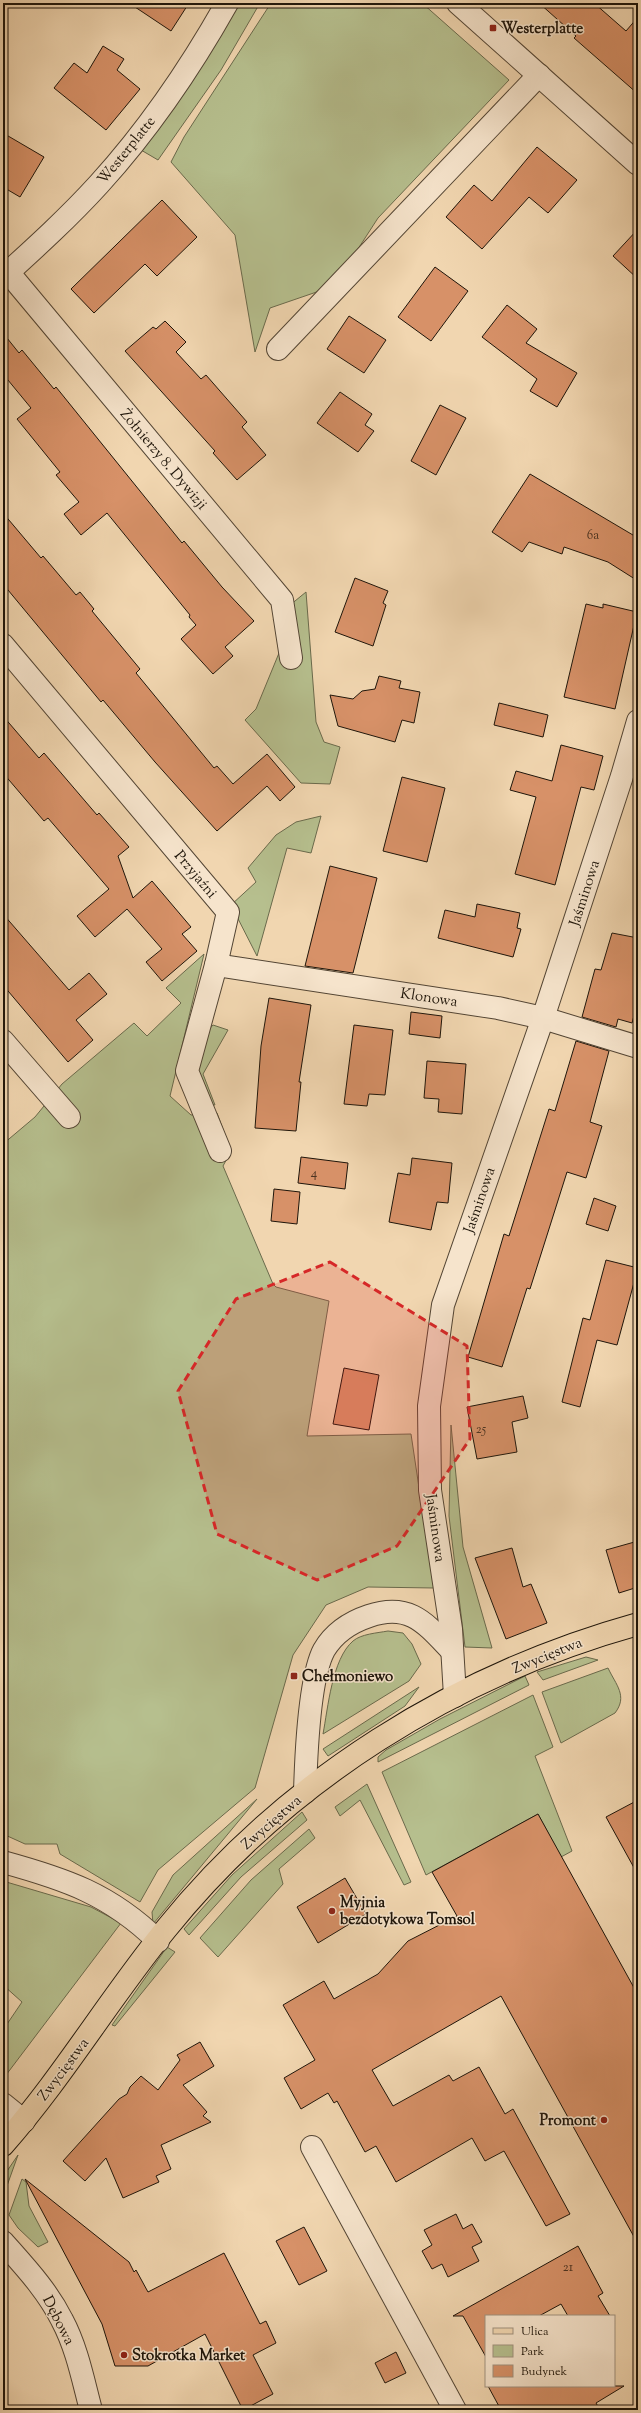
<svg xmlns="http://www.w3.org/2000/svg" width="641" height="2413" viewBox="0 0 641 2413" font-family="'Sorts Mill Goudy',serif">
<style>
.green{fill:#b6bf8e;stroke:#6a6a4c}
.building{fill:#d79168;stroke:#1e150a}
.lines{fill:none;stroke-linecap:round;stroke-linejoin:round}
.minor-casing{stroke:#534534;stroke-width:24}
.major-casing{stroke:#1e150a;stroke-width:24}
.minor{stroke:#f6e4cc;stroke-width:22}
.major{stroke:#f1d6b0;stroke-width:22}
.marked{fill:#d62828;fill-opacity:0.2;stroke:#d62828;stroke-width:3;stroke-dasharray:8 5;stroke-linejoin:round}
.poi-dot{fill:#8f2418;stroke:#f6e4cc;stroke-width:1.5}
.labels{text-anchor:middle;stroke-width:3;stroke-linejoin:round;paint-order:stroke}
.number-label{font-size:13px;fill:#4c3422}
.poi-label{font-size:15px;font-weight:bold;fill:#1e150a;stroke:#f6e4cc;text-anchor:start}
.street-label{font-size:15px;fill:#1e150a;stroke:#f6e4cc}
</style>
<rect width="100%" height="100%" fill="#f1d6b0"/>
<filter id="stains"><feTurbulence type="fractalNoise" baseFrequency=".005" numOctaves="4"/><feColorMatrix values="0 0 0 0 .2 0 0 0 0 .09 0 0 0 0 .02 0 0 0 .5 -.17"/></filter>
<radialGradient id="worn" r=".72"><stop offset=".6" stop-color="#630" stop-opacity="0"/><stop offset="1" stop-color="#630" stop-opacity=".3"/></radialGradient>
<g class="green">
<polygon points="240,3 260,3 221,70 158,160 141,150"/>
<polygon points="271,3 422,3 509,80 378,218 334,286 270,308 255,352 235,235 171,162 184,137"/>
<polygon points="306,592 316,722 324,742 340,747 330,784 301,783 245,720 256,709 286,636 273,619"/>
<polygon points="321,816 311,853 287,848 257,956 231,905 256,882 248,868 276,835 296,822"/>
<polygon points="204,954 170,1096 191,1115 217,1113 231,1151 223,1166 273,1284 276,1287 329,1301 307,1436 411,1434 434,1588 368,1587 326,1605 293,1655 255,1788 158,1870 140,1902 60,1854 57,1844 25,1844 3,1834 3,1144 35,1117 62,1084 134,1023 147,1036 181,1003 166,988"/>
<path d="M213,1025l15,5 -25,44 12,31 -15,-1c-3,-26 -8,-58 13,-79z"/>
<polygon points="451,1425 463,1547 492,1648 465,1647 449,1516"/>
<path d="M388,1631l15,2 9,11 9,20 -12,17 -86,53c5,-26 9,-75 30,-93 8,-7 24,-8 35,-10z"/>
<polygon points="586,1657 598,1660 543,1680 537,1672"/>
<path d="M608,1668c8,17 20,28 7,45l-54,30 -19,-51z"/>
<polygon points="525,1676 529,1685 378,1762 378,1757 386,1750 440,1719"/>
<polygon points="419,1687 405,1706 328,1756 323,1749"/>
<polygon points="533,1695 553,1747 535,1756 572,1851 561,1857 538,1814 426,1875 382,1772"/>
<polygon points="367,1784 411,1882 404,1885 360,1800 340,1816 335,1807"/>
<polygon points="257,1799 153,1924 152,1912 173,1875"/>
<polygon points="302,1812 307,1820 241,1877 189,1935 184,1929 232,1875"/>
<polygon points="309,1829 315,1838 279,1869 283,1884 218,1957 200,1938 251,1880"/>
<polygon points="3,1881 91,1907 121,1923 3,2079 3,2030 22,2002 3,1985"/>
<polygon points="167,1947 175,1952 115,2026 112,2025"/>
<polygon points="18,2155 3,2197 3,2177"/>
<polygon points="22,2179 26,2182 29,2206 48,2242 38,2247 18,2228 9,2215"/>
</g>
<g class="building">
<polygon points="129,3 189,3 171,31"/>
<polygon points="539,3 594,3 626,31 638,17 638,94 574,38 576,36"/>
<polygon points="103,46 124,59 117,70 140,89 106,130 54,88 74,63 87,73"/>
<polygon points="3,133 44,157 20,197 3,187"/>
<polygon points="537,147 577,180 548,213 529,197 482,249 446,217 474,185 492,201"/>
<polygon points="162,200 197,237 157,276 145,264 94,313 71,289"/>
<polygon points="638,229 638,279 613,256"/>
<polygon points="435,267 468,291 431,341 398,317"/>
<polygon points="507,305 537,329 526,343 577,373 557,407 530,391 537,379 482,337"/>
<polygon points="349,316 386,340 364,373 327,349"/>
<polygon points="165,321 186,342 176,352 201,379 206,375 247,422 242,427 266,455 237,480 213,453 215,451 125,351 153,327 156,329"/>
<polygon points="3,333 19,353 22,350 54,389 56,387 182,543 184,541 222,587 254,621 225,647 233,656 213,674 181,639 196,625 189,617 190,615 107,513 81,535 64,514 79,502 56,475 60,472 17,419 31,408 3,374"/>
<polygon points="340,392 372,414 365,425 374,431 358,452 317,423"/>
<polygon points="440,405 466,418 436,475 411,461"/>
<polygon points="530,474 638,538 638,581 608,562 564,547 562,554 529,542 522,552 492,532"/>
<polygon points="3,513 41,558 43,556 76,595 80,592 94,609 92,611 140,669 136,673 214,768 217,766 233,784 267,754 295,787 280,801 267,786 217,831 155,762 103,700 101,702 3,584"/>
<polygon points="355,578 388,591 383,603 386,605 373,646 335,632"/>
<polygon points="586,604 603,608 603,604 637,612 615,709 564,697"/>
<polygon points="379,676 401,681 399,688 420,692 414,723 402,720 395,742 338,726 330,695 353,699 362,691 375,689"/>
<polygon points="499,703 548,715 543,737 494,725"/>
<polygon points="3,716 39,758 44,753 97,815 99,813 129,847 118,856 133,898 152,881 191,927 182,934 197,951 162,981 146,962 162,949 127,909 95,937 77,916 109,889 48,818 44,821 3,773"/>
<polygon points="561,745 603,756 594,790 581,787 555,885 515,874 536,797 510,790 516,771 552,781"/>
<polygon points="402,777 445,788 427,862 383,851"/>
<polygon points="330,866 377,878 353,973 305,966"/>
<polygon points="477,904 520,913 517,928 521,929 513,957 438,938 445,910 475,917"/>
<polygon points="3,914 69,990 89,973 107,994 76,1020 93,1040 68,1062 3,985"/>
<polygon points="612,933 638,938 638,1001 632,1023 618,1019 616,1027 582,1017 595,969 601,970"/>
<polygon points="269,998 311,1005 299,1082 301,1082 296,1131 255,1128 261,1046"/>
<polygon points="411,1012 442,1016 440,1038 409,1034"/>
<polygon points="354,1025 393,1030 385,1095 369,1094 367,1106 344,1104"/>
<polygon points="576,1041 609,1051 590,1122 602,1126 586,1178 567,1172 530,1289 527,1288 502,1367 468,1357 504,1234 509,1236 549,1109 555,1111"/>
<polygon points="427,1061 466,1064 462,1114 438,1112 439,1099 424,1098"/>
<polygon points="301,1157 348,1163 345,1189 298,1183"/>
<polygon points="412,1158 452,1163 448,1203 437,1202 431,1230 389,1222 398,1173 410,1175"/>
<polygon points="274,1189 300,1192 297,1224 271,1221"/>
<polygon points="594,1198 616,1206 608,1231 586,1224"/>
<polygon points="606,1260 638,1268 617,1345 597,1340 580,1407 562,1402 583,1318 590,1320"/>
<polygon points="344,1368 379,1375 369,1430 333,1424"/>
<polygon points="523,1396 528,1418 512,1422 517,1452 477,1459 467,1407"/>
<polygon points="638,1541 638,1587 619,1593 606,1550"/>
<polygon points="512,1548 523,1587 531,1584 547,1623 506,1639 475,1558"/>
<polygon points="638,1800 638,1875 606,1817"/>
<polygon points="538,1814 638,1995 638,2244 501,1996 372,2070 393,2106 449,2075 453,2081 479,2067 505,2114 513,2109 570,2214 546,2226 504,2151 485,2161 472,2138 396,2182 376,2146 365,2152 337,2101 334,2103 328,2093 301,2109 284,2078 315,2060 283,2005 324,1981 334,1999 378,1974 408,1941 457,1916 432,1872"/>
<polygon points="345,1878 366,1914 318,1943 297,1907"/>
<polygon points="200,2042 214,2066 183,2085 207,2112 203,2116 211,2122 161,2145 171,2169 156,2176 159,2182 123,2198 106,2158 85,2181 63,2161 119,2099 127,2094 130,2087 141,2076 158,2090 180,2060 177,2055"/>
<polygon points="25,2179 129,2262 134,2272 136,2270 148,2292 224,2253 260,2324 266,2321 276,2343 253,2355 273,2394 243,2410 205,2334 148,2366 115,2366 102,2324"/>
<polygon points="456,2214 463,2229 472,2224 482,2242 472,2247 479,2261 448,2277 442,2264 432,2269 422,2251 432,2245 424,2230"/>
<polygon points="304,2227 327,2271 299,2285 276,2241"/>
<polygon points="578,2246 603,2293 598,2296 610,2316 568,2316 561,2304 539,2316 486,2316 486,2357 463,2316 453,2316"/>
<polygon points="396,2352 406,2373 385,2383 375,2363"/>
<polygon points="488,2386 624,2386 596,2403 600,2410 501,2410"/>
</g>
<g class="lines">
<g class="minor-casing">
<g id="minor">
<polyline points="458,3 638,164"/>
<polyline points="8,272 282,600 291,658"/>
<path d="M3,277c33,-30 66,-60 96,-93 49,-54 92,-117 128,-181"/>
<polyline points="278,349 539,75"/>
<polyline points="3,645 228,912 216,965 187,1071 220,1151"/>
<polyline points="216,965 498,1008 543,1018 638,1047"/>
<polyline points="3,1041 69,1117"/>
<polyline points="455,1696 451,1629 430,1490 429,1406 443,1305 543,1018 622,776 638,721"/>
<path d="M305,1792c1,-34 4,-114 19,-142 10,-17 27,-28 45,-34 41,-14 57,8 83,35"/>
<path d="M3,1862c62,17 107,32 155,79"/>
<polyline points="3,2104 24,2121"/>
<polyline points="312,2147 455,2410"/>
<path d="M3,2242c22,25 44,48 59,78 15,28 21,60 29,90"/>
</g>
</g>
<g class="major-casing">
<path id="major" d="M3,2145c60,-68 106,-146 163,-216 120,-149 289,-254 472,-305"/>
</g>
<use href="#minor" class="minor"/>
<use href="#major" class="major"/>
</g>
<path class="marked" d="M330,1262l137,84 3,93 -73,107 -80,34 -100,-46 -39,-143 58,-92z"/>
<g class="poi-dot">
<rect x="489" y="24" width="8" height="8" rx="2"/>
<rect x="290" y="1672" width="8" height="8" rx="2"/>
<circle cx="332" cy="1911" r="4"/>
<circle cx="604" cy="2120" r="4"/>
<circle cx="124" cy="2355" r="4"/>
</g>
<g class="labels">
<g class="number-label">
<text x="593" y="539">6a</text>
<text x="314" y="1177">4</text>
<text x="481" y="1433">25</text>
<text x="568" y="2271">21</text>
</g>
<g class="poi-label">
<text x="501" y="33">Westerplatte</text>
<text x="302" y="1681">Chełmoniewo</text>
<text x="340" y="1907">Myjnia<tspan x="340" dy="17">bezdotykowa Tomsol</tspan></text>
<text x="596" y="2125" text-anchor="end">Promont</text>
<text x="132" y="2360">Stokrotka Market</text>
</g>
<g class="street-label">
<text transform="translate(126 150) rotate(-51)" y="5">Westerplatte</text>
<text transform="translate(164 459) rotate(50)" y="5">Żołnierzy 8. Dywizji</text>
<text transform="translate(196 874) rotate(50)" y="5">Przyjaźni</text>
<text transform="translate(584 893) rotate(-72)" y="5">Jaśminowa</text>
<text transform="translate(429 997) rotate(9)" y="5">Klonowa</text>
<text transform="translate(479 1200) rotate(-71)" y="5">Jaśminowa</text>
<text transform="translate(436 1528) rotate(82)" y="5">Jaśminowa</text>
<text transform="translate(547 1655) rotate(-22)" y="5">Zwycięstwa</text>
<text transform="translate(271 1822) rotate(-41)" y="5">Zwycięstwa</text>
<text transform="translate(63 2069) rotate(-53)" y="5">Zwycięstwa</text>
<text transform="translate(59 2320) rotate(63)" y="5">Dębowa</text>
</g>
</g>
<rect width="641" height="2413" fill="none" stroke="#f1d6b0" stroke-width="16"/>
<rect x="4" y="4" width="633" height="2405" fill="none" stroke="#1e150a" stroke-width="2"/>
<rect x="8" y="8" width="625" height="2397" fill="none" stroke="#1e150a"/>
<rect x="485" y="2315" width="130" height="72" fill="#f6e4cc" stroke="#a0917e"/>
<rect x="493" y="2328" width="20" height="6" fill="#f1d6b0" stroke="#a0917e"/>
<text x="521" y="2335" font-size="12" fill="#1e150a">Ulica</text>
<rect x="493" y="2345" width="20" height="12" fill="#b6bf8e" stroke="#a0917e"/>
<text x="521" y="2355" font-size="12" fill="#1e150a">Park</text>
<rect x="493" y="2365" width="20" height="12" fill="#d79168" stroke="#a0917e"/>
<text x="521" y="2375" font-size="12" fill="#1e150a">Budynek</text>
<rect width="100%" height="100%" filter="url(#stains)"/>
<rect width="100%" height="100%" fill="url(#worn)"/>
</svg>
